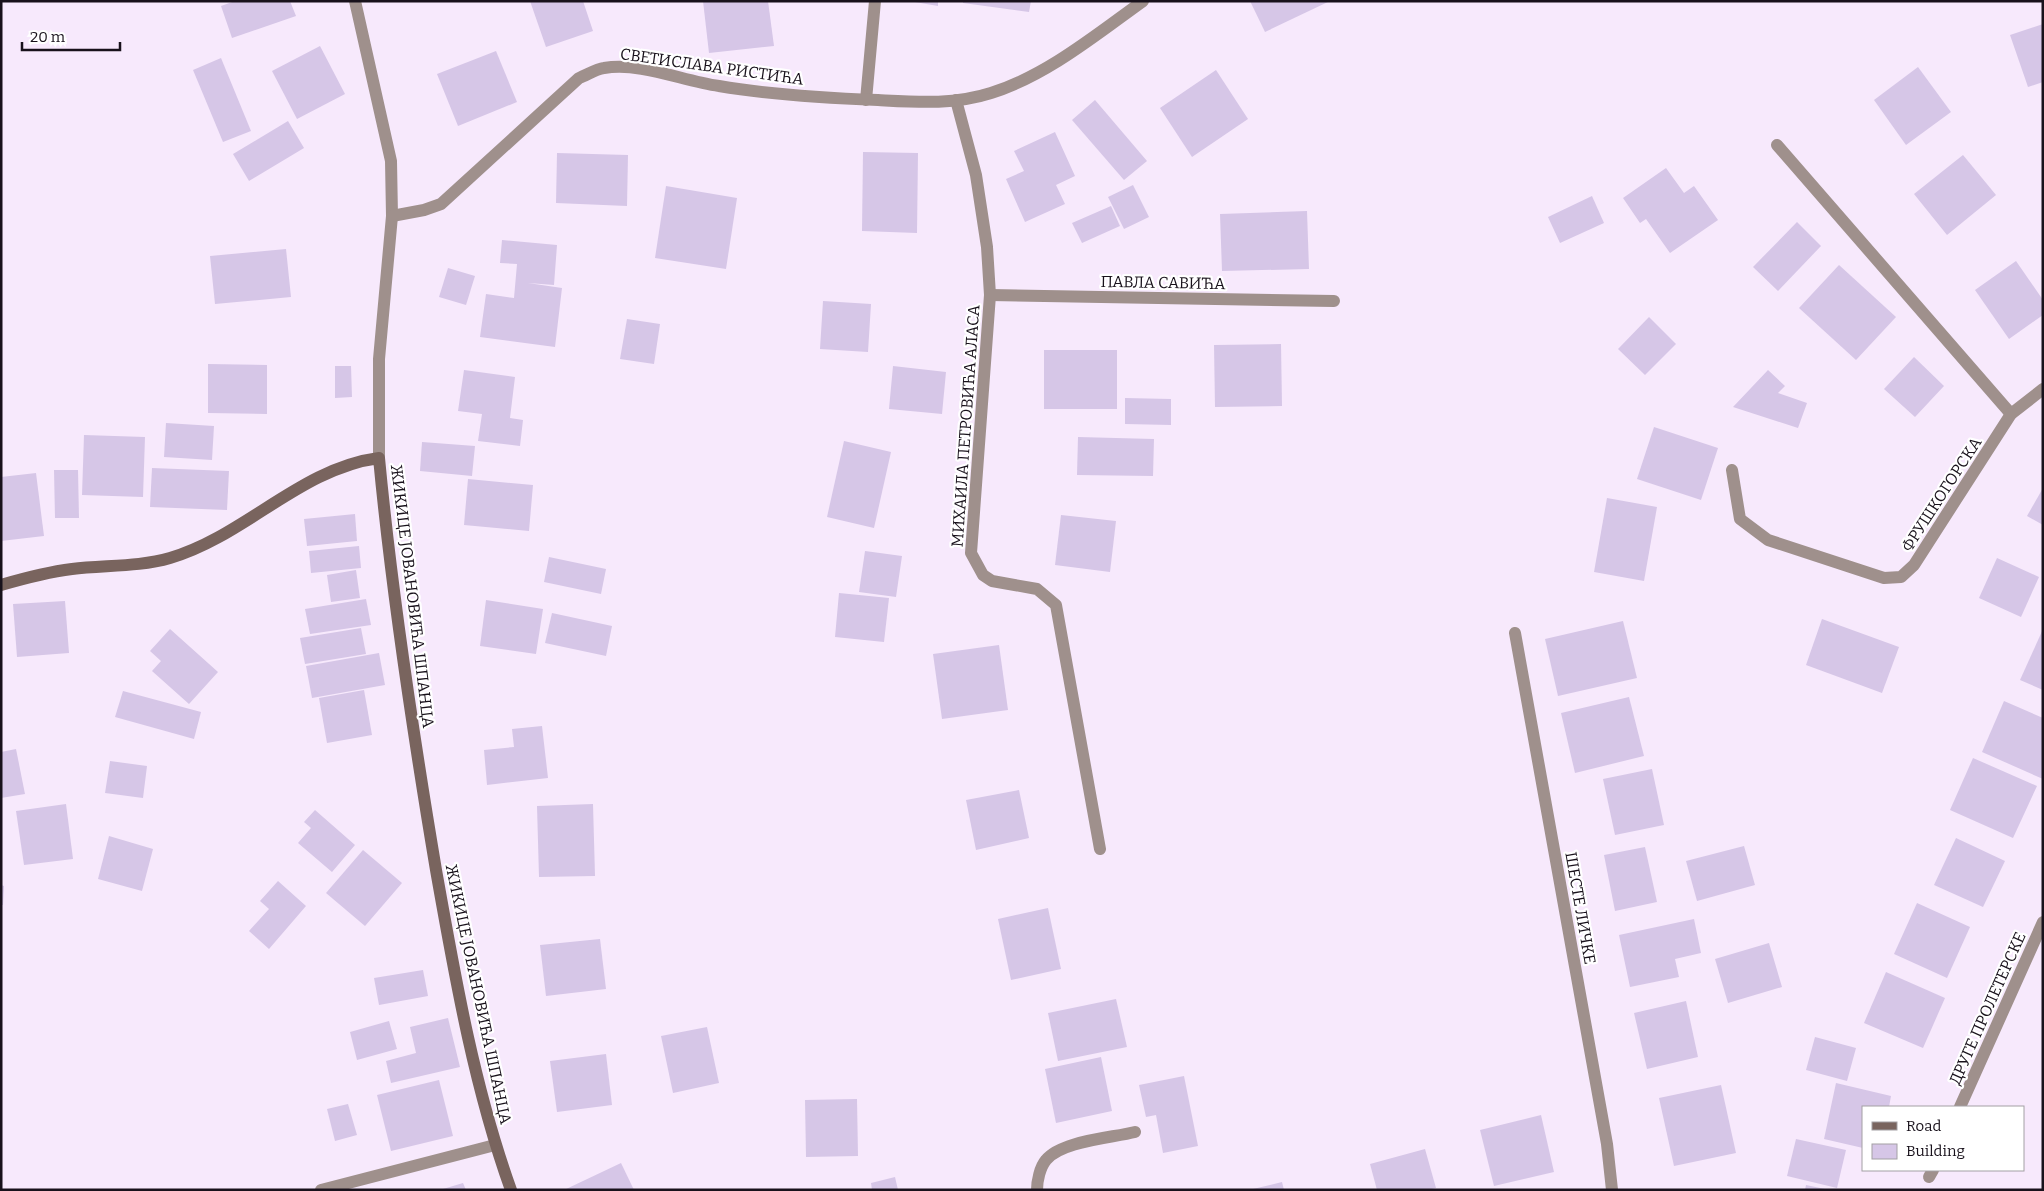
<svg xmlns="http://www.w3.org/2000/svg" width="2044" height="1191" viewBox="0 0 2044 1191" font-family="Bitter,serif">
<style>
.building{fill:#d6c6e7}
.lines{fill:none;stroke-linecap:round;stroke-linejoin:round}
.lane{stroke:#9f908c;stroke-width:12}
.street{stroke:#9f908c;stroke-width:12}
.secondary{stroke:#79645e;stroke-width:12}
.labels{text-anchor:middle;stroke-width:4.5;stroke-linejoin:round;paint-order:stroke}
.street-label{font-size:16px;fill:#18111b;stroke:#fff}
</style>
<rect width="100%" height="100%" fill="#f7e9fc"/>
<g class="building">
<polygon points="235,1 290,1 296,16 232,38 221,6"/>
<polygon points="530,1 583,1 593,31 546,47"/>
<polygon points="703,1 768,1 774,46 709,53"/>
<polygon points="909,1 938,1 938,6"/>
<polygon points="963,1 1031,1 1029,12 963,3"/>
<polygon points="1250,1 1330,1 1265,32"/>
<polygon points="2043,24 2043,82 2028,87 2010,35"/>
<polygon points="320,46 345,94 297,119 272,71"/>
<polygon points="496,51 517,102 458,126 437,74"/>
<polygon points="221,58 251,131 223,142 193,70"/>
<polygon points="1918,67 1951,112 1906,145 1874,100"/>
<polygon points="1216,70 1248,119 1192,157 1160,108"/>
<polygon points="1095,100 1147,161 1124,180 1072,120"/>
<polygon points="288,121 304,148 249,181 233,154"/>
<polygon points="1055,132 1075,176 1056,185 1065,204 1025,222 1006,179 1024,171 1014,151"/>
<polygon points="863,152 918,153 917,233 862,231"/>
<polygon points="557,153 628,155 627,206 556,203"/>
<polygon points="1963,155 1996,195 1947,235 1914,194"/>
<polygon points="1666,168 1684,193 1694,186 1718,220 1670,253 1646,219 1640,223 1623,198"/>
<polygon points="1133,185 1149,217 1124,229 1108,197"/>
<polygon points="666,186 737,198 726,269 655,258"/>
<polygon points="1592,196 1604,223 1560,243 1548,217"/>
<polygon points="1111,206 1120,226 1082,243 1072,223"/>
<polygon points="1307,211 1309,269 1222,271 1220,214"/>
<polygon points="1797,222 1821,246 1778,291 1753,267"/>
<polygon points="502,240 557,245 554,285 528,283 562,288 555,347 480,337 486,294 514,298 517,264 500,263"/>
<polygon points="286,249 291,297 215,304 210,256"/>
<polygon points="2016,261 2043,300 2043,315 2009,339 1975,290"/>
<polygon points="1839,265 1896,317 1856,360 1799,308"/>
<polygon points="448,268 475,276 466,305 439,297"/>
<polygon points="823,301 871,304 868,352 820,349"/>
<polygon points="1649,317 1676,344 1645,375 1618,349"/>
<polygon points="627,319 660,324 654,364 620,359"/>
<polygon points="1281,344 1282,406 1215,407 1214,345"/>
<rect x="1044" y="350" width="73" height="59"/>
<polygon points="1914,357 1944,386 1915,417 1884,389"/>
<polygon points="208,364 267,365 267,414 208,413"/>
<polygon points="335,366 351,366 352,397 335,398"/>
<polygon points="893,366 946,372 942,414 889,409"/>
<polygon points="464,370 515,377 510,418 523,420 520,446 478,441 482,414 458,411"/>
<polygon points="1768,370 1785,386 1778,393 1807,403 1798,428 1733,407"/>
<polygon points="1125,398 1171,399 1171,425 1125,424"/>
<polygon points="166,423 214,426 212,460 164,457"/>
<polygon points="1654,427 1718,448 1701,500 1637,479"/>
<polygon points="84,435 145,437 143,497 82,495"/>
<polygon points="1078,437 1154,439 1153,476 1077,475"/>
<polygon points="844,441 891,452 874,528 827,517"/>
<polygon points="422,442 475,446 472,476 420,471"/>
<polygon points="152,468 229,471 227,510 150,507"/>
<polygon points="54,470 78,470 79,518 55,518"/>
<polygon points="36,473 44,536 1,541 1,477"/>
<polygon points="468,479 533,485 529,531 464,525"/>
<polygon points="2043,488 2043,525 2027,516"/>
<polygon points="1607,498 1657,507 1644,581 1594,572"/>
<polygon points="355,514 357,541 307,546 304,519"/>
<polygon points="1061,515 1116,521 1110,572 1055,565"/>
<polygon points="359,546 361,568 311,573 309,551"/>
<polygon points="865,551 902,556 896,597 859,592"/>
<polygon points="549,557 606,569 601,594 544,582"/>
<polygon points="1997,558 2039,577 2021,617 1979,598"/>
<polygon points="356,570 360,598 331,602 327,575"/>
<polygon points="839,593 889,598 884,642 835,637"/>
<polygon points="366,599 371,625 310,634 305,609"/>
<polygon points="486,600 543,609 536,654 480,646"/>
<polygon points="65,601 69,653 17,657 13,604"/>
<polygon points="552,613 612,626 606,656 545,643"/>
<polygon points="1822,619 1899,647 1882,693 1806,665"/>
<polygon points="1623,621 1637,678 1558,696 1545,639"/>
<polygon points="361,628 366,654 305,664 300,638"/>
<polygon points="170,629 218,672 189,704 152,671 161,661 150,651"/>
<polygon points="2043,629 2043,690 2020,680"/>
<polygon points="999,645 1008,710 942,719 933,654"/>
<polygon points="379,653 385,685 312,698 306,666"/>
<polygon points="364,690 372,735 327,743 319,698"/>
<polygon points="123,691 201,712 194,739 115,717"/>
<polygon points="1629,697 1644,756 1575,773 1561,713"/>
<polygon points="2004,701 2043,718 2043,779 1982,752"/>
<polygon points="542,726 548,778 487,785 484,750 514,747 512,729"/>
<polygon points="16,749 25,794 1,798 1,752"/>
<polygon points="1973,758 2037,786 2013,838 1950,810"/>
<polygon points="110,761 147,766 143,798 105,793"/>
<polygon points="1652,769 1664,825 1615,835 1603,779"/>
<polygon points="1019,790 1029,838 976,850 966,800"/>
<polygon points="66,804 73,859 24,865 16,811"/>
<polygon points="593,804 595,876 539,877 537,806"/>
<polygon points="315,810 355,845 332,872 298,843 311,828 304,822"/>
<polygon points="109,836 153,849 142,891 98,879"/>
<polygon points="1956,838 2005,861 1983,907 1934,885"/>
<polygon points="1744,846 1755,885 1697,901 1686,861"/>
<polygon points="1645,847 1657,902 1615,911 1604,855"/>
<polygon points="363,850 402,883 365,926 326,893"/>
<polygon points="278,881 306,906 269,949 249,931 269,909 260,901"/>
<polygon points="1,885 4,886 3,905 1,905"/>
<polygon points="1917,903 1970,927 1947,978 1894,954"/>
<polygon points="1048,908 1061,969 1011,980 998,919"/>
<polygon points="1694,919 1701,953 1675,959 1679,977 1630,987 1619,935"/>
<polygon points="600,939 606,989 546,996 540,945"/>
<polygon points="1769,943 1782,987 1728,1003 1715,959"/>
<polygon points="423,970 428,996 379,1005 374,978"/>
<polygon points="1886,972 1945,998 1923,1048 1864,1023"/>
<polygon points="1116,999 1127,1047 1058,1061 1048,1013"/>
<polygon points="1686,1001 1698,1057 1647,1069 1634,1013"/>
<polygon points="448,1018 460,1067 391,1083 386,1061 416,1053 410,1027"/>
<polygon points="389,1021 397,1049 357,1060 350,1032"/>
<polygon points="707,1027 719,1083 673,1093 661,1036"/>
<polygon points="1815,1037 1856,1048 1847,1081 1806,1070"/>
<polygon points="606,1054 612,1105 557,1112 550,1061"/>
<polygon points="1101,1057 1112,1111 1056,1123 1045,1069"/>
<polygon points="1184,1076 1198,1146 1163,1153 1156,1115 1146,1117 1139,1085"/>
<polygon points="439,1080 453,1136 391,1151 377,1095"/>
<polygon points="1836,1083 1891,1096 1889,1107 1863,1107 1863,1148 1824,1139"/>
<polygon points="1721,1085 1736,1153 1674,1166 1659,1098"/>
<polygon points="857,1099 858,1156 806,1157 805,1100"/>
<polygon points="348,1104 357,1135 335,1141 327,1109"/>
<polygon points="1541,1115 1554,1172 1494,1186 1480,1130"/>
<polygon points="1796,1139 1846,1150 1837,1188 1787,1176"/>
<polygon points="1425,1149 1436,1188 1428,1190 1377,1190 1370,1164"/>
<polygon points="621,1163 634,1190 564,1190"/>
<polygon points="895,1177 898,1190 872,1190 871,1183"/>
<polygon points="1282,1182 1284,1190 1253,1190 1253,1189"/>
<polygon points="463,1183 466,1190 443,1190 443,1189"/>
<polygon points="1806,1185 1825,1189 1825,1190 1805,1190"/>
</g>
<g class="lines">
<g class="lane">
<polyline points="866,100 875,1"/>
<polyline points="321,1190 495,1145"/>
</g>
<g class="street">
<polyline points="355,1 391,161 392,216 379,359 379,458"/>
<polyline points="956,100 976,175 987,247 990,295 971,553 983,575 992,581 1037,589 1056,605 1100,849"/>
<polyline points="1777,145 2011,414"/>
<path d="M392,216l32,-6 17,-6 138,-126c8,-3 17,-9 25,-10 38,-6 78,13 115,18 53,9 106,12 159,14 38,2 76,5 113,-7 55,-17 106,-59 152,-92"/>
<polyline points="990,295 1334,301"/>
<polyline points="1732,470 1740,519 1768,540 1884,578 1901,577 1914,565 2011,414 2043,389"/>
<polyline points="1515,633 1607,1144 1612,1190"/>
<polyline points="1960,1107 2043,922"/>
<polyline points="1929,1177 1933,1170"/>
<path d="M1037,1190c0,-9 3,-23 9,-30 15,-19 65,-22 89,-28"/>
</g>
<path class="secondary" d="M1,585c24,-7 47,-13 71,-16 32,-4 67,-2 98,-11 75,-22 131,-90 209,-100 13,138 34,275 57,412 19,107 38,217 75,320"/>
</g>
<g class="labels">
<g class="street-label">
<text transform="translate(712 66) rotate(8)" y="6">СВЕТИСЛАВА РИСТИЋА</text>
<text transform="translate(1163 282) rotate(1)" y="6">ПАВЛА САВИЋА</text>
<text transform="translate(965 426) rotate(-86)" y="6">МИХАИЛА ПЕТРОВИЋА АЛАСА</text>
<text transform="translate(1941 494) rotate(-57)" y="6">ФРУШКОГОРСКА</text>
<text transform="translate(413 596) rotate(83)" y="6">ЖИКИЦЕ ЈОВАНОВИЋА ШПАНЦА</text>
<text transform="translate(1581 908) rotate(80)" y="6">ШЕСТЕ ЛИЧКЕ</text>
<text transform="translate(479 994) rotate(78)" y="6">ЖИКИЦЕ ЈОВАНОВИЋА ШПАНЦА</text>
<text transform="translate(1987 1008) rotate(-66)" y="6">ДРУГЕ ПРОЛЕТЕРСКЕ</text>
</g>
</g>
<rect width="2044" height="1191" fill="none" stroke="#18111b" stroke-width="5"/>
<rect x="1862" y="1106" width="162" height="65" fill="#ffffff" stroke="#a3a0a4"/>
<rect x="1872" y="1122" width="25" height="8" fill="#79645e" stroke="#a3a0a4"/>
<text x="1906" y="1131" font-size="15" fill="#18111b">Road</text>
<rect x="1872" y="1144" width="25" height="15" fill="#d6c6e7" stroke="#a3a0a4"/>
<text x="1906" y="1156" font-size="15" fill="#18111b">Building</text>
<path d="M22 42v8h98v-8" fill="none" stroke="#18111b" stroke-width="2.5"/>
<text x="30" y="42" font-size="15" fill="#18111b" stroke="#ffffff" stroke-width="4" paint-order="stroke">20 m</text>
</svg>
